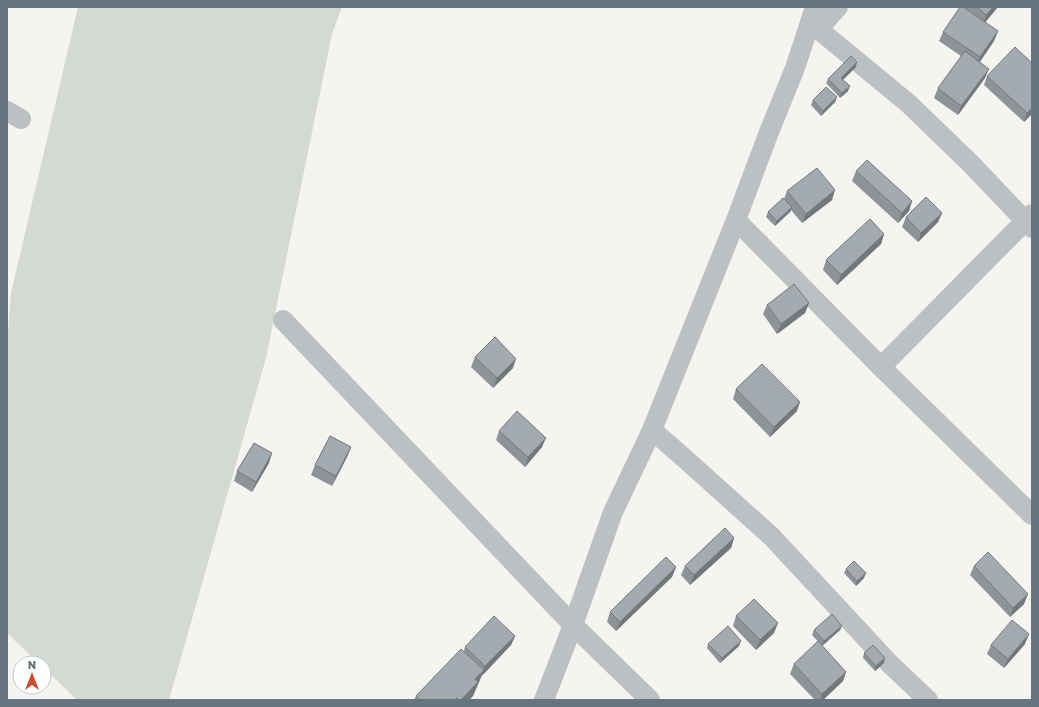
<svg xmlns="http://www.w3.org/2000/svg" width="1039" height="707" viewBox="0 0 1039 707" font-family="'Golos Text',sans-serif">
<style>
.green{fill:#d4d9d1}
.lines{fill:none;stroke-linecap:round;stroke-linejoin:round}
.street{stroke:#bcc0c3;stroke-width:20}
.wall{fill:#8d9397}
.shaded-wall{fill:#73787b}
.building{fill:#a4abb0;stroke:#73787b}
</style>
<rect width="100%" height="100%" fill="#f5f4f1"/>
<polygon class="green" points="78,7 342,7 332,34 266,358 169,700 77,700 44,668 44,663 38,663 7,633 7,344 11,293"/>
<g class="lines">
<g class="street">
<polyline points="810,24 818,29 909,104 971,164 1032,228"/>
<polyline points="818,29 838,7"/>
<polyline points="7,111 21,119"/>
<polyline points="736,220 881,367 1032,515"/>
<polyline points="283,320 573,625 650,700"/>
<polyline points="881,367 1032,214"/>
<polyline points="652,430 683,457 772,537 890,664 928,700"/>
<polyline points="544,700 573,625 613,512 652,430 736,220 769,132 795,68 815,7"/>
</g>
</g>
<g class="wall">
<polygon points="960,7 998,7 985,22 998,31 994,41 980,62 985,78 958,115 934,98 938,88 961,56 939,41 943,32"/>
<polygon points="1032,63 1032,114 1024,122 984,85 987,76"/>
<polygon points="856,67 843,79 848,91 840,98 826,83 828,79"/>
<polygon points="837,97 835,102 821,116 811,105 813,100"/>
<polygon points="856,171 912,201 909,211 898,223 852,181"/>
<polygon points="787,191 832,200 802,223 791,210 790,212 775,226 766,217 768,212 784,199"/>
<polygon points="942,213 938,222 918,242 902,227 906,217"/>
<polygon points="884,234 881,244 837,285 823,270 826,260"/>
<polygon points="809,303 805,313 777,334 763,314 767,305"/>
<polygon points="475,357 513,368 493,388 471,367"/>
<polygon points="736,389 797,411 770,437 733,399"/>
<polygon points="499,431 542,447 525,467 496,440"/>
<polygon points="351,447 347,457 332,486 311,475 315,465"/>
<polygon points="269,463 252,492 234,481 237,471"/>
<polygon points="734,538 731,548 690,585 681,575 685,566"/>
<polygon points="974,566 1024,604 1010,617 970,575"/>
<polygon points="676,567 672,577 616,631 607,622 610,612"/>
<polygon points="846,569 864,578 856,586 844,573"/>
<polygon points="736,616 774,633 756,650 733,626"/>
<polygon points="842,626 840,630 822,646 812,635 814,630"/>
<polygon points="515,636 511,645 482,675 473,696 469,700 414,700 416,696 464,651 465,647"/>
<polygon points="708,644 739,646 720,663 707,648"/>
<polygon points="1025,644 1004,668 987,654 991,645"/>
<polygon points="864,653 884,663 875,671 863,658"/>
<polygon points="794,664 846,672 843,681 823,700 815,700 790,674"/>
</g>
<g class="shaded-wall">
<polygon points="993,7 998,7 983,25 986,15"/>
<polygon points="998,31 994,41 976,67 980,57"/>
<polygon points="857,62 856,67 840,83 841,78"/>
<polygon points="989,69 985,78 958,115 961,106"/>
<polygon points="850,86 848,91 840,98 842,93"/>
<polygon points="837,97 835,102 821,116 823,111"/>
<polygon points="1032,108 1032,114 1024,122 1027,113"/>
<polygon points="835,190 832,200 802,223 806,214"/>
<polygon points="912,201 909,211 898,223 902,213"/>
<polygon points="792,207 790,212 775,226 777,221"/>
<polygon points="942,213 938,222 918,242 921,233"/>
<polygon points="884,234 881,244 837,285 841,275"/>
<polygon points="809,303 805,313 777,334 781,324"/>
<polygon points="516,359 513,368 493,388 497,378"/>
<polygon points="800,402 797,411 770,437 774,427"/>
<polygon points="546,438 542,447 525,467 528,457"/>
<polygon points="351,447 347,457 332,486 336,476"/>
<polygon points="272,453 269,463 252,492 256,482"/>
<polygon points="734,538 731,548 690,585 694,575"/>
<polygon points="676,567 672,577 616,631 620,622"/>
<polygon points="866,573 864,578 856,586 857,581"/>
<polygon points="1028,594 1024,604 1010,617 1013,608"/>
<polygon points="778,623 774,633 756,650 760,640"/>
<polygon points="842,626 840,630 822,646 824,641"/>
<polygon points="1029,634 1025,644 1004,668 1008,659"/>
<polygon points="515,636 511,645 482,676 485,666"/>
<polygon points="741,641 739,646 720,663 722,658"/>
<polygon points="885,658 884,663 875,671 876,666"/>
<polygon points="484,670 473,696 469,700 461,700 475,679"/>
<polygon points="846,672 843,681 823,700 820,700 822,694"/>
</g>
<g class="building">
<polygon points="960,7 963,7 998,31 980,57 943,32"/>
<polygon points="977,7 993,7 986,15"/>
<polygon points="1015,47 1032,63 1032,108 1027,113 987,76"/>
<polygon points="965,51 989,69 961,106 938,88"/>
<polygon points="851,56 857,62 841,78 850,86 842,93 828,79"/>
<polygon points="826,87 837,97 823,111 813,100"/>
<polygon points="867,160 912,201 902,213 856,171"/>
<polygon points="817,168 835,190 806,214 787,191"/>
<polygon points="926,197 942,213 921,233 906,217"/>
<polygon points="783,198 792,207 777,221 768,212"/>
<polygon points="870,219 884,234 841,275 826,260"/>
<polygon points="794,284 809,303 781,324 767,305"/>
<polygon points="495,337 516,359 497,378 475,357"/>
<polygon points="762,364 800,402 774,427 736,389"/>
<polygon points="517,411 546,438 528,457 499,431"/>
<polygon points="330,436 351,447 336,476 315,465"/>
<polygon points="254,443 272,453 256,482 237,471"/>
<polygon points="725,528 734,538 694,575 685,566"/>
<polygon points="988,552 1028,594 1013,608 974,566"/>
<polygon points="666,557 676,567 620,622 610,612"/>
<polygon points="854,561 866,573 857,581 846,569"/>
<polygon points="754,599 778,623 760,640 736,616"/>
<polygon points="832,614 842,626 824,641 814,630"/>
<polygon points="494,616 515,636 485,666 465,647"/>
<polygon points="1012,620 1029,634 1008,659 991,645"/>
<polygon points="728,626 741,641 722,658 708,644"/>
<polygon points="818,641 846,672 822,694 794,664"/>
<polygon points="873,645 885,658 876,666 864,653"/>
<polygon points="461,649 484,670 475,679 478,682 461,700 459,700 457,698 455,700 420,700 416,696"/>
</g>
<rect width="1039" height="707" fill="none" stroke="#667680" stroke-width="16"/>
<g transform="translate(32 675)"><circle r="19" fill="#ffffff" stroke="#c2c8cc"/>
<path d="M0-3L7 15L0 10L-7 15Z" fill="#d44b32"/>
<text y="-6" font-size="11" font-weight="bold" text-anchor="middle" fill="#667680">N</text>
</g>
</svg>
